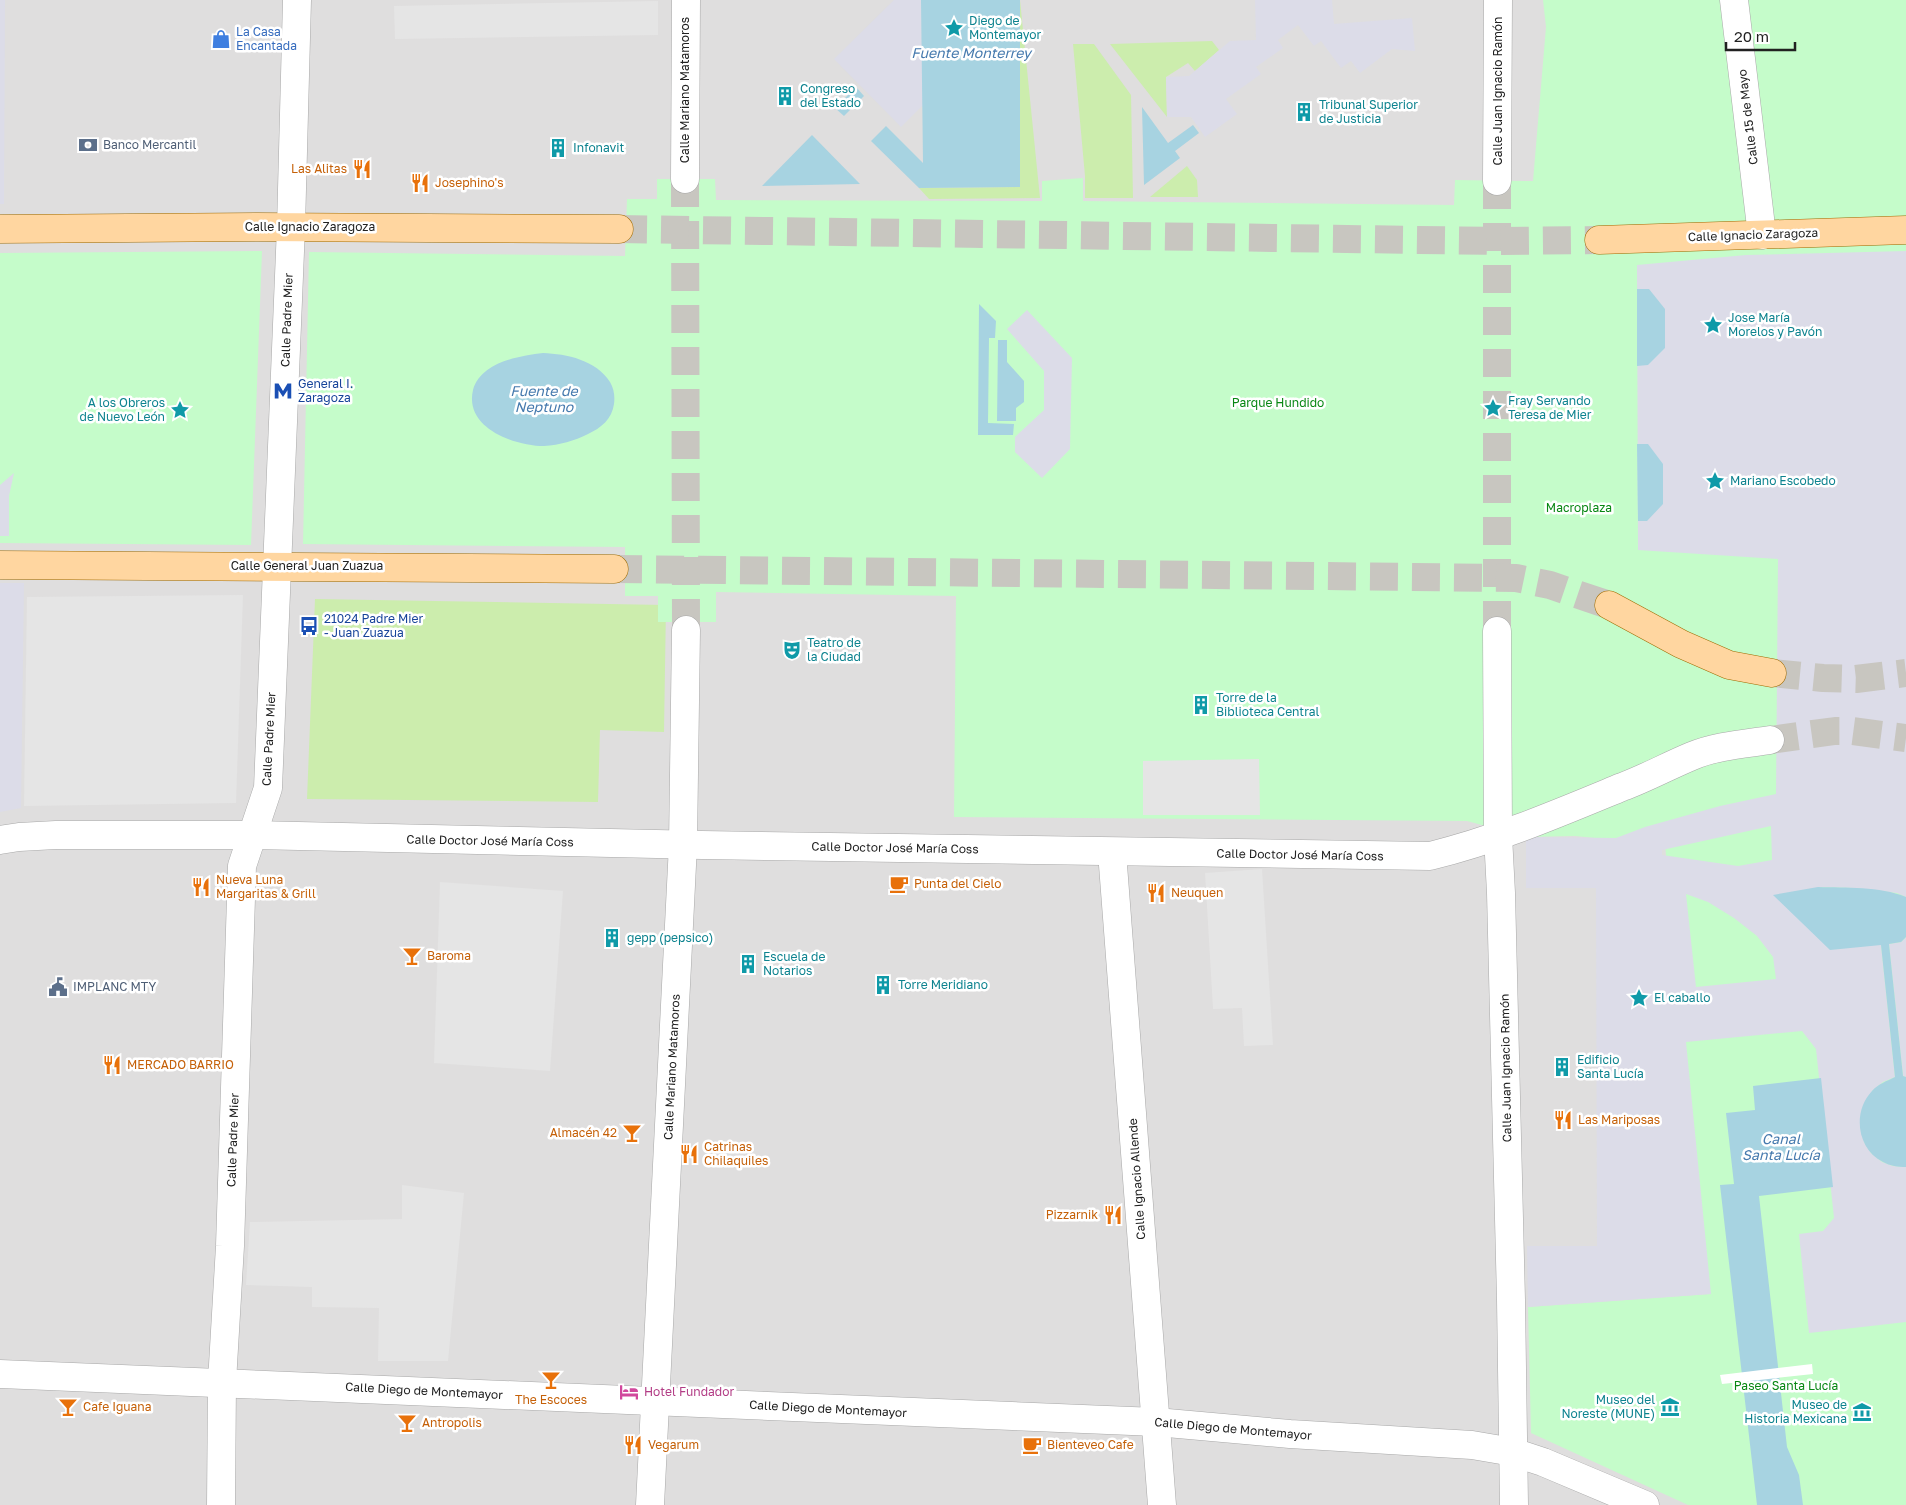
<svg xmlns="http://www.w3.org/2000/svg" width="1906" height="1505" viewBox="0 0 1906 1505" font-family="'Golos Text',sans-serif">
<style>
.residential{fill:#dfdede}
.grass{fill:#ccedad}
.park{fill:#c5fcca}
.parking{fill:#e5e5e5}
.plaza{fill:#dcdce8;fill-rule:evenodd}
.water{fill:#a7d3e1}
.pier{fill:#fff}
.lines{fill:none;stroke-linecap:round;stroke-linejoin:round}
.minor-tunnel{stroke:#c8c6c0;stroke-width:28;stroke-dasharray:28 14;stroke-linecap:butt}
.major-tunnel{stroke:#c8c6c0;stroke-width:28;stroke-dasharray:28 14;stroke-linecap:butt}
.minor-casing{stroke:#a8a8a8;stroke-width:29}
.major-casing{stroke:#9f6b00;stroke-width:29}
.minor{stroke:#fff;stroke-width:28}
.major{stroke:#ffd6a0;stroke-width:28}
.labels{text-anchor:middle;stroke-width:5;stroke-linejoin:round;paint-order:stroke}
.culture-label{font-size:12px;fill:#0d838f;stroke:#fff;text-anchor:start}
.shop-label{font-size:12px;fill:#366cbe;stroke:#fff;text-anchor:start}
.street-label{font-size:12px;fill:#212121;stroke:#fff}
.service-label{font-size:12px;fill:#4e5e75;stroke:#fff;text-anchor:start}
.food-label{font-size:12px;fill:#c56008;stroke:#fff;text-anchor:start}
.transit-label{font-size:12px;fill:#164399;stroke:#fff;text-anchor:start}
.park-label{font-size:12px;fill:#088713;stroke:#fff}
.hotel-label{font-size:12px;fill:#b23c85;stroke:#fff;text-anchor:start}
.water-label{font-size:14px;font-style:italic;fill:#467aae;stroke:#fff}
</style>
<rect width="100%" height="100%" fill="#f2efe8"/>
<rect class="residential" x="0" y="0" width="1906" height="1505"/>
<g class="grass">
<polygon points="1020,0 1040,198 929,199 919,188 1020,187"/>
<polygon points="1212,41 1219,50 1195,71 1188,63 1166,77 1167,117 1110,44"/>
<polygon points="1073,44 1094,44 1131,95 1133,198 1085,198 1085,176"/>
<polygon points="1187,166 1197,180 1198,197 1150,197"/>
<polygon points="315,599 666,605 664,732 600,730 598,802 307,799"/>
</g>
<g class="park">
<polygon points="1543,0 1906,0 1906,1505 1688,1505 1531,1433 1528,1307 1710,1294 1665,845 1575,836 1526,837 1467,821 954,817 956,596 716,592 716,622 658,622 658,596 625,596 625,547 303,544 309,252 625,256 627,199 657,199 657,179 715,179 716,200 1042,201 1042,181 1083,178 1083,201 1454,205 1455,180 1533,181 1546,27"/>
<polygon points="262,251 251,545 0,543 0,253"/>
</g>
<g class="parking">
<polygon points="658,1 658,35 395,39 394,6"/>
<polygon points="243,595 236,803 24,806 27,597"/>
<polygon points="1259,759 1260,815 1143,815 1143,761"/>
<polygon points="1262,869 1273,1045 1244,1046 1242,1008 1213,1009 1205,873"/>
<polygon points="440,882 563,891 550,1071 434,1063"/>
<polygon points="402,1185 464,1193 448,1361 378,1361 379,1308 312,1307 312,1287 246,1285 250,1222 402,1219"/>
</g>
<g class="plaza">
<polygon points="0,0 5,0 4,204 0,204"/>
<polygon points="894,0 921,0 923,105 901,127 834,59"/>
<polygon points="1255,0 1332,0 1334,24 1412,18 1415,51 1392,49 1360,73 1351,61 1341,68 1321,41 1314,46 1298,25 1278,40 1283,48 1256,67 1261,74 1226,99 1237,114 1205,137 1191,117 1167,117 1166,77 1189,76 1230,41 1256,40"/>
<path d="M1906,251v646l-9,-4 -42,-5 -37,-1 63,58 14,132 -12,5 -11,9 -8,51 7,11 11,9 11,4 13,1v155l-97,11 -10,-99 24,-3 11,-13 -18,-169 -14,-18 -116,11 25,252 -183,13 -1,-61h70l-1,-358h-70v-51l90,1 29,-11 75,-21 56,-12 2,-235 -140,-9 -1,-285 109,-10zM1771,826l1,34 -34,6 -76,-11v-5zM1686,894l22,8 26,16 23,18 16,21 3,22 -80,8z"/>
<polygon points="1027,310 1072,358 1070,449 1042,478 1015,452 1015,437 1044,410 1044,371 1007,329"/>
<polygon points="14,473 9,496 9,536 0,536 0,485"/>
<polygon points="0,583 24,583 21,808 0,812"/>
<polygon points="1906,937 1906,1077 1903,1076 1889,944 1901,942"/>
</g>
<g class="water">
<polygon points="921,0 1020,0 1020,187 919,188 871,141 886,126 923,163"/>
<polygon points="856,87 864,96 844,116 835,108"/>
<polygon points="1142,107 1168,143 1193,125 1199,133 1175,151 1180,158 1144,185"/>
<polygon points="812,135 860,184 762,186"/>
<polygon points="1637,289 1649,289 1665,309 1665,348 1648,365 1637,366"/>
<polygon points="979,304 996,321 995,338 989,338 988,423 1014,424 1013,435 978,435"/>
<polygon points="998,340 1007,340 1007,362 1024,381 1024,402 1016,408 1016,421 997,421"/>
<path d="M543,353c24,1 53,7 67,29 4,7 5,14 4,22 -2,15 -13,24 -26,30 -14,7 -28,11 -44,12 -29,0 -80,-18 -71,-56 8,-28 46,-34 70,-37z"/>
<polygon points="1637,444 1648,444 1663,464 1663,504 1647,521 1638,521"/>
<path d="M1818,887c28,1 61,-1 88,10v40l-5,5 -12,2 14,132 3,1v90c-8,0 -16,-1 -23,-5 -26,-13 -31,-50 -11,-71 6,-7 15,-10 23,-14l-14,-132 -51,5 -57,-55z"/>
<polygon points="1821,1078 1833,1187 1759,1196 1787,1447 1799,1475 1803,1505 1757,1505 1720,1185 1734,1184 1726,1113 1755,1110 1753,1086"/>
</g>
<polygon class="pier" points="1812,1364 1813,1374 1722,1384 1720,1375"/>
<g class="lines">
<g class="minor-tunnel">
<polyline points="685,179 686,630"/>
<polyline points="1497,181 1497,631"/>
<polyline points="1770,740 1835,731 1852,731 1906,738"/>
</g>
<g class="major-tunnel">
<polyline points="619,229 1497,241 1599,240"/>
<polyline points="614,569 1516,578 1550,585 1609,605"/>
<polyline points="1772,673 1823,678 1856,679 1906,673"/>
</g>
<g class="minor-casing">
<g id="minor">
<polyline points="1734,0 1762,235"/>
<polyline points="685,179 686,0"/>
<polyline points="1497,181 1498,0"/>
<polyline points="1497,631 1498,836 1501,893 1511,1300 1514,1505"/>
<path d="M0,840l19,-3 37,-2h197l449,10 728,11c66,-16 129,-43 192,-69 24,-9 46,-21 70,-31 24,-10 52,-12 78,-16"/>
<polyline points="1112,852 1162,1505"/>
<polyline points="0,1374 1156,1422 1290,1434 1472,1445 1513,1452 1543,1462 1645,1505"/>
<polyline points="221,1505 222,1382 230,1246 242,866 268,788 291,227 297,0"/>
<polyline points="650,1505 683,845 686,630"/>
</g>
</g>
<g class="major-casing">
<g id="major">
<polyline points="0,229 258,227 619,229"/>
<polyline points="1599,240 1906,230"/>
<polyline points="0,565 614,569"/>
<polyline points="1609,605 1681,644 1729,665 1772,673"/>
</g>
</g>
<use href="#minor" class="minor"/>
<use href="#major" class="major"/>
</g>
<defs>
<g id="sight-bare" transform="scale(1.5)"><path d="M0-6L1.8-2.2L6-1.7L2.9 1.2L3.7 5.4L0 3.3L-3.7 5.4L-2.9 1.2L-6-1.7L-1.8-2.2Z" fill="#0f9aa8" stroke="#fff" stroke-width="2.5" paint-order="stroke"/></g>
<g id="shop-bare" transform="scale(1.5)"><path d="M-5-2.5h2.3a2.7 3.5 0 0 1 5.4 0H5L5.5 6h-11ZM-1.5-2.5h3a1.5 2.3 0 0 0-3 0Z" fill="#3f7fe0" stroke="#fff" stroke-width="2.5" paint-order="stroke"/></g>
<g id="building-bare" transform="scale(1.5)"><path d="M-4-6H4V6H1V3H-1V6H-4ZM-2.5-4.3h1.7v1.8h-1.7ZM.8-4.3h1.7v1.8H.8ZM-2.5-1h1.7V.8h-1.7ZM.8-1h1.7V.8H.8Z" fill="#0f9aa8" stroke="#fff" stroke-width="2.5" paint-order="stroke"/></g>
<g id="bank-bare" transform="scale(1.5)"><path d="M-6-4H6V4H-6ZM0-2.3a2.3 2.3 0 1 0 0 4.6a2.3 2.3 0 1 0 0-4.6Z" fill="#5c6f8a" stroke="#fff" stroke-width="2.5" paint-order="stroke"/></g>
<g id="restaurant-bare" transform="scale(1.5)"><path d="M-5-6h1v4h1v-4h1v4h1v-4h1v5L-1.5 .5V6h-2V.5L-5-1ZM5-6V6H3V1.5H1.5Q1.5-4 5-6Z" fill="#e8710a" stroke="#fff" stroke-width="2.5" paint-order="stroke"/></g>
<g id="metro-bare" transform="scale(1.5)"><path d="M-5.5 5V-5H-3L0 0L3-5H5.5V5H3V-.5L0 4L-3-.5V5Z" fill="#1a4fb4" stroke="#fff" stroke-width="2.5" paint-order="stroke"/></g>
<g id="bus-bare" transform="scale(1.5)"><path d="M-5-6H5V4H4V6H2V4H-2V6H-4V4H-5ZM-3.5-4V0h7V-4ZM-3.5 1.2v1.5H-2V1.2ZM2 1.2v1.5H3.5V1.2Z" fill="#1a4fb4" stroke="#fff" stroke-width="2.5" paint-order="stroke"/></g>
<g id="theatre-bare" transform="scale(1.5)"><path d="M-5-5.5Q0-4 5-5.5V0Q5 5 0 6Q-5 5-5 0ZM-3.3-2.5H-1v1.5H-3.3ZM1-2.5H3.3v1.5H1ZM-2.8 1Q0 5.5 2.8 1Z" fill="#0f9aa8" stroke="#fff" stroke-width="2.5" paint-order="stroke"/></g>
<g id="cafe-bare" transform="scale(1.5)"><path d="M-5.5-4.5H6V0H3Q3 3.5 0 3.5H-2.5Q-5.5 3.5-5.5 0ZM3-3.2v2h1.7v-2ZM-6 4.5H4V6H-6Z" fill="#e8710a" stroke="#fff" stroke-width="2.5" paint-order="stroke"/></g>
<g id="bar-bare" transform="scale(1.5)"><path d="M-6-5H6L.8 .8V4.5H3.5V6h-7V4.5H-.8V.8Z" fill="#e8710a" stroke="#fff" stroke-width="2.5" paint-order="stroke"/></g>
<g id="civic-bare" transform="scale(1.5)"><path d="M-.6-6.5H3V-4.5H.6V-3L4-1V1h2V6H-6V1h2V-1L-.6-3ZM-1.2 2.5V6h2.4V2.5Z" fill="#5c6f8a" stroke="#fff" stroke-width="2.5" paint-order="stroke"/></g>
<g id="hotel-bare" transform="scale(1.5)"><path d="M-6-4.5h1.5V1H6V5H4.5V3h-9V5H-6ZM-4 0a1.8 1.8 0 1 1 3.6 0ZM.5 0V-2.5h3Q6-2.5 6 0Z" fill="#d1479c" stroke="#fff" stroke-width="2.5" paint-order="stroke"/></g>
<g id="museum-bare" transform="scale(1.5)"><path d="M0-6L6-3V-2H-6V-3ZM-5-1h2V3h-2ZM-1-1h2V3h-2ZM3-1h2V3H3ZM-6 4H6V6H-6Z" fill="#0f9aa8" stroke="#fff" stroke-width="2.5" paint-order="stroke"/></g>
</defs>
<g fill-rule="evenodd">
<use href="#sight-bare" x="954" y="28"/>
<use href="#shop-bare" x="221" y="39"/>
<use href="#building-bare" x="785" y="96"/>
<use href="#building-bare" x="1304" y="112"/>
<use href="#bank-bare" x="88" y="145"/>
<use href="#building-bare" x="558" y="148"/>
<use href="#restaurant-bare" x="362" y="169"/>
<use href="#restaurant-bare" x="420" y="183"/>
<use href="#sight-bare" x="1713" y="325"/>
<use href="#metro-bare" x="283" y="391"/>
<use href="#sight-bare" x="1493" y="408"/>
<use href="#sight-bare" x="180" y="410"/>
<use href="#sight-bare" x="1715" y="481"/>
<use href="#bus-bare" x="309" y="626"/>
<use href="#theatre-bare" x="792" y="650"/>
<use href="#building-bare" x="1201" y="705"/>
<use href="#cafe-bare" x="899" y="884"/>
<use href="#restaurant-bare" x="201" y="887"/>
<use href="#restaurant-bare" x="1156" y="893"/>
<use href="#building-bare" x="612" y="938"/>
<use href="#bar-bare" x="412" y="956"/>
<use href="#building-bare" x="748" y="964"/>
<use href="#building-bare" x="883" y="985"/>
<use href="#civic-bare" x="58" y="987"/>
<use href="#sight-bare" x="1639" y="998"/>
<use href="#restaurant-bare" x="112" y="1065"/>
<use href="#building-bare" x="1562" y="1067"/>
<use href="#restaurant-bare" x="1563" y="1120"/>
<use href="#bar-bare" x="632" y="1133"/>
<use href="#restaurant-bare" x="689" y="1154"/>
<use href="#restaurant-bare" x="1113" y="1215"/>
<use href="#bar-bare" x="551" y="1380"/>
<use href="#hotel-bare" x="629" y="1392"/>
<use href="#bar-bare" x="68" y="1407"/>
<use href="#museum-bare" x="1670" y="1407"/>
<use href="#museum-bare" x="1862" y="1412"/>
<use href="#bar-bare" x="407" y="1423"/>
<use href="#restaurant-bare" x="633" y="1445"/>
<use href="#cafe-bare" x="1032" y="1445"/>
</g>
<g class="labels">
<g class="culture-label">
<text x="969" y="25">Diego de<tspan x="969" dy="14">Montemayor</tspan></text>
<text x="800" y="93">Congreso<tspan x="800" dy="14">del Estado</tspan></text>
<text x="1319" y="109">Tribunal Superior<tspan x="1319" dy="14">de Justicia</tspan></text>
<text x="573" y="152">Infonavit</text>
<text x="1728" y="322">Jose María<tspan x="1728" dy="14">Morelos y Pavón</tspan></text>
<text x="1508" y="405">Fray Servando<tspan x="1508" dy="14">Teresa de Mier</tspan></text>
<text x="165" y="407" text-anchor="end">A los Obreros<tspan x="165" dy="14">de Nuevo León</tspan></text>
<text x="1730" y="485">Mariano Escobedo</text>
<text x="807" y="647">Teatro de<tspan x="807" dy="14">la Ciudad</tspan></text>
<text x="1216" y="702">Torre de la<tspan x="1216" dy="14">Biblioteca Central</tspan></text>
<text x="627" y="942">gepp (pepsico)</text>
<text x="763" y="961">Escuela de<tspan x="763" dy="14">Notarios</tspan></text>
<text x="898" y="989">Torre Meridiano</text>
<text x="1654" y="1002">El caballo</text>
<text x="1577" y="1064">Edificio<tspan x="1577" dy="14">Santa Lucía</tspan></text>
<text x="1655" y="1404" text-anchor="end">Museo del<tspan x="1655" dy="14">Noreste (MUNE)</tspan></text>
<text x="1847" y="1409" text-anchor="end">Museo de<tspan x="1847" dy="14">Historia Mexicana</tspan></text>
</g>
<g class="shop-label">
<text x="236" y="36">La Casa<tspan x="236" dy="14">Encantada</tspan></text>
</g>
<g class="street-label">
<text transform="translate(685 90) rotate(-90)" y="4">Calle Mariano Matamoros</text>
<text transform="translate(1498 91) rotate(-90)" y="4">Calle Juan Ignacio Ramón</text>
<text transform="translate(1748 117) rotate(-97)" y="4">Calle 15 de Mayo</text>
<text x="310" y="231">Calle Ignacio Zaragoza</text>
<text transform="translate(1753 235) rotate(-2)" y="4">Calle Ignacio Zaragoza</text>
<text transform="translate(287 320) rotate(-88)" y="4">Calle Padre Mier</text>
<text x="307" y="570">Calle General Juan Zuazua</text>
<text transform="translate(269 739) rotate(-87)" y="4">Calle Padre Mier</text>
<text transform="translate(490 841) rotate(1)" y="4">Calle Doctor José María Coss</text>
<text transform="translate(895 848) rotate(1)" y="4">Calle Doctor José María Coss</text>
<text transform="translate(1300 855) rotate(1)" y="4">Calle Doctor José María Coss</text>
<text transform="translate(672 1067) rotate(-87)" y="4">Calle Mariano Matamoros</text>
<text transform="translate(1506 1068) rotate(-91)" y="4">Calle Juan Ignacio Ramón</text>
<text transform="translate(233 1140) rotate(-88)" y="4">Calle Padre Mier</text>
<text transform="translate(1137 1179) rotate(-94)" y="4">Calle Ignacio Allende</text>
<text transform="translate(424 1391) rotate(3)" y="4">Calle Diego de Montemayor</text>
<text transform="translate(828 1409) rotate(3)" y="4">Calle Diego de Montemayor</text>
<text transform="translate(1233 1429) rotate(5)" y="4">Calle Diego de Montemayor</text>
</g>
<g class="service-label">
<text x="103" y="149">Banco Mercantil</text>
<text x="73" y="991">IMPLANC MTY</text>
</g>
<g class="food-label">
<text x="347" y="173" text-anchor="end">Las Alitas</text>
<text x="435" y="187">Josephino's</text>
<text x="216" y="884">Nueva Luna<tspan x="216" dy="14">Margaritas &amp; Grill</tspan></text>
<text x="914" y="888">Punta del Cielo</text>
<text x="1171" y="897">Neuquen</text>
<text x="427" y="960">Baroma</text>
<text x="127" y="1069">MERCADO BARRIO</text>
<text x="1578" y="1124">Las Mariposas</text>
<text x="617" y="1137" text-anchor="end">Almacén 42</text>
<text x="704" y="1151">Catrinas<tspan x="704" dy="14">Chilaquiles</tspan></text>
<text x="1098" y="1219" text-anchor="end">Pizzarnik</text>
<text x="551" y="1404" text-anchor="middle">The Escoces</text>
<text x="83" y="1411">Cafe Iguana</text>
<text x="422" y="1427">Antropolis</text>
<text x="648" y="1449">Vegarum</text>
<text x="1047" y="1449">Bienteveo Cafe</text>
</g>
<g class="transit-label">
<text x="298" y="388">General I.<tspan x="298" dy="14">Zaragoza</tspan></text>
<text x="324" y="623">21024 Padre Mier<tspan x="324" dy="14">- Juan Zuazua</tspan></text>
</g>
<g class="park-label">
<text x="1278" y="407">Parque Hundido</text>
<text x="1579" y="512">Macroplaza</text>
<text x="1786" y="1390">Paseo Santa Lucía</text>
</g>
<g class="hotel-label">
<text x="644" y="1396">Hotel Fundador</text>
</g>
<g class="water-label">
<text x="971" y="58">Fuente Monterrey</text>
<text x="544" y="396">Fuente de<tspan x="544" dy="16">Neptuno</tspan></text>
<text x="1781" y="1144">Canal<tspan x="1781" dy="16">Santa Lucía</tspan></text>
</g>
</g>
<path d="M1726 42v8h69v-8" fill="none" stroke="#212121" stroke-width="2.5"/>
<text x="1734" y="42" font-size="15" fill="#212121" stroke="#ffffff" stroke-width="4" paint-order="stroke">20 m</text>
</svg>
